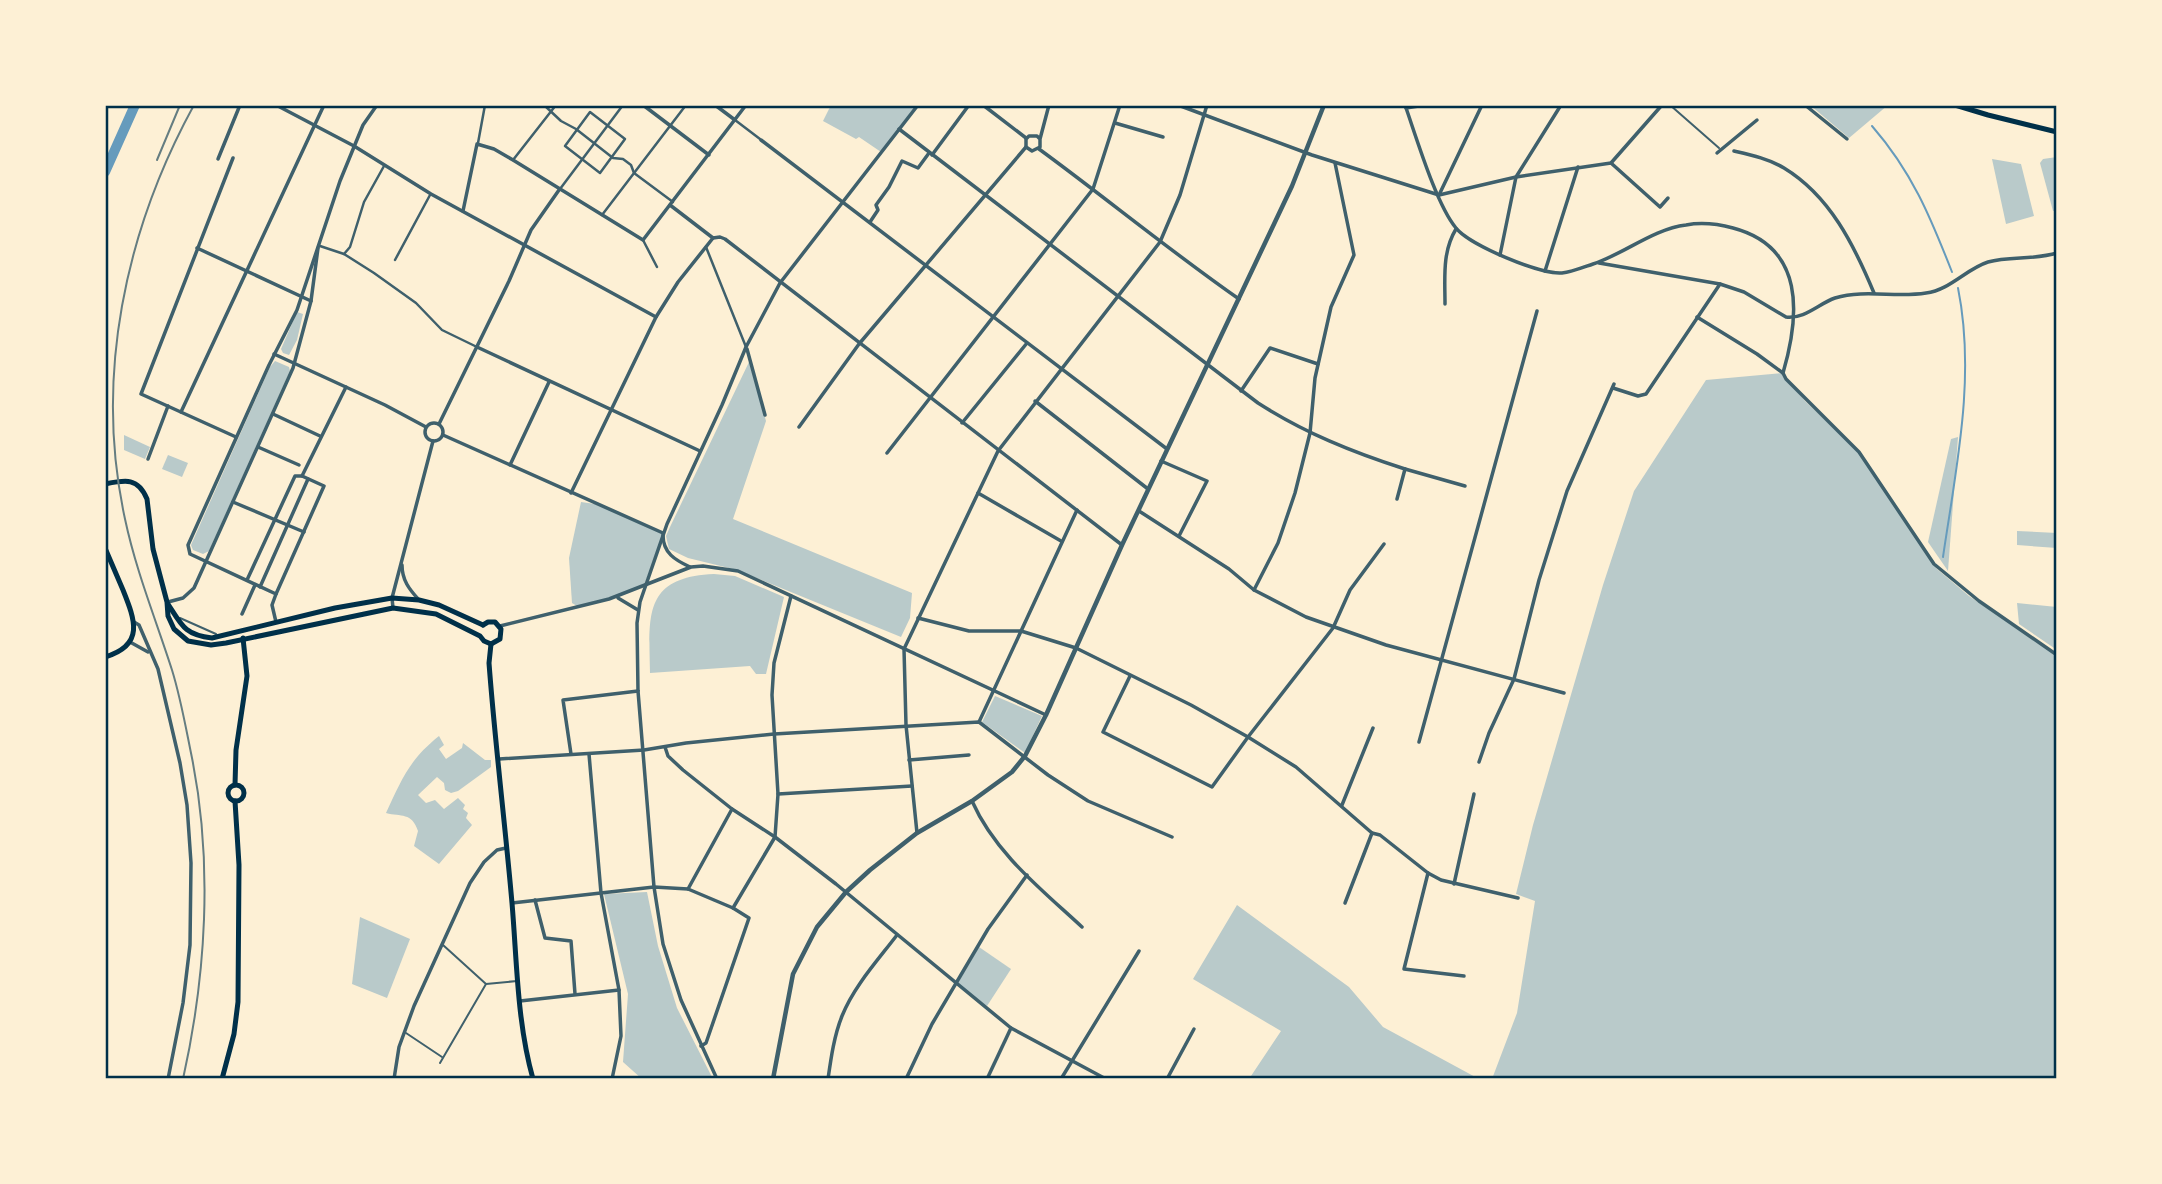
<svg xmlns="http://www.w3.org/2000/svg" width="2162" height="1184" viewBox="0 0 2162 1184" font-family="Figtree,sans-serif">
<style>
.green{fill:#b9caca}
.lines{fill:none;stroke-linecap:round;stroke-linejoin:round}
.stream{stroke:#669bbc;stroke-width:2}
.river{stroke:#669bbc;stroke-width:10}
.service{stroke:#3f606c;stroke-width:2}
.pedestrian{stroke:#3f606c;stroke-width:2.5}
.minor{stroke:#3f606c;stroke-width:3.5}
.tertiary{stroke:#3f606c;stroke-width:4.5}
.secondary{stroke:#003049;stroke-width:5}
.primary{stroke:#003049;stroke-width:5}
.rail{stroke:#657d81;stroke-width:2}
.neatline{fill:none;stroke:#003049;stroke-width:2.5}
</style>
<rect width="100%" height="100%" fill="#fdf0d5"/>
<g class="green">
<polygon points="831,105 918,105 881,152 859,137 856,139 823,121"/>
<polygon points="1810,105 1888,105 1849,138"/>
<polygon points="2057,157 2057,210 2053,211 2040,163 2043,159"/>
<polygon points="1992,159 2021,164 2034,216 2006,224"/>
<polygon points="297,312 303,314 297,340 289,355 283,353 281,349"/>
<polygon points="275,361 289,367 290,371 209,551 203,554 193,550 191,545 270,367"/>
<polygon points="749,362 766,421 733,519 912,593 910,618 901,637 737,570 688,558 669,549 666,536 670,527"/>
<polygon points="1783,373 1805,401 1859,452 1937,569 1969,596 2057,655 2057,1079 1492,1079 1517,1013 1535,901 1516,894 1533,825 1603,585 1634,491 1706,380"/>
<polygon points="124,435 150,447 145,459 124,450"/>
<polygon points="1958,437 1948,571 1928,542 1951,439"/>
<polygon points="168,455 188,463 182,477 162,469"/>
<polygon points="581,502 595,504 663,533 644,586 628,593 577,606 572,603 569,558"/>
<polygon points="2017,531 2057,533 2057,548 2017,545"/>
<path d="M714,574l21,2 49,21 -18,77h-10l-6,-8 -100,7c-1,-57 -7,-96 64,-99z"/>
<polygon points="2017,603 2057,607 2057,650 2019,624"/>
<polygon points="995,696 1042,716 1025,753 982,722"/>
<path d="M439,736l5,9 -5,4 7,10 16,-11 1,-5 22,17h6v7l-33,24 -7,2 -6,-3 -1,-7 -7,-6 -19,18 8,8 9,-3 9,9 14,-11 7,7 -2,4 5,4 -2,5 6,7 -33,39 -25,-18 4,-15c-6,-19 -17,-14 -32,-18 16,-34 23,-53 53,-77z"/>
<polygon points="647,892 658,946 677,1008 713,1079 642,1079 623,1062 628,994 604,894"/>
<polygon points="1237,905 1349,987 1383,1027 1479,1079 1249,1079 1281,1031 1193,979"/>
<polygon points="360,917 410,939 387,998 352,984"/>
<polygon points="979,947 1011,969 987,1006 957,984"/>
</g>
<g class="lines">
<g class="stream">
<path d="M1872,126c40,46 58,90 80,146"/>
<path d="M1943,557c13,-89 33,-180 15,-269"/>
</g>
<polyline class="river" points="105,172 135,105"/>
<g class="service">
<polyline points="1670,105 1719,148"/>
<polyline points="180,618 216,634"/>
<polyline points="443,945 486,984"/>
<polyline points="406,1033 442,1057"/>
<polyline points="440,1063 486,984 517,981"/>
</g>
<g class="pedestrian">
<polyline points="544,105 561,121 576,129 613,158 623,159 631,165 634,173 673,202"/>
<polygon points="590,112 625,139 600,173 565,146"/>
<polyline points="735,120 760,139"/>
<polyline points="478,143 485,105"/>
<polyline points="513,160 556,105"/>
<polyline points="560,189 623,105"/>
<polyline points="602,215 686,105"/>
<polyline points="643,240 657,267"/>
<polyline points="320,246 344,254 374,273 416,303 442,330 477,347"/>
<polyline points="706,247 746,347"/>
<polyline points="344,254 350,247 364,202 384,166"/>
<polyline points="395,260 430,195"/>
</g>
<g class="minor">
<polyline points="276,105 354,146 431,194 656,317"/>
<polyline points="643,105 709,155"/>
<polyline points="715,105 735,120"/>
<polyline points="983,105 1026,138"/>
<polyline points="1178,105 1312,155 1439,195 1516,177 1611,163 1662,105"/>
<path d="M1405,105c11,31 31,99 51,123 13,17 85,47 106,45 10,-1 22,-6 31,-9 31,-10 60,-35 93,-39 16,-3 32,-1 47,3 72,19 67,87 50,145l3,6 73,73 75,112 45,37 78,54"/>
<polyline points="1805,105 1847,139"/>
<polyline points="1406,108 1425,105"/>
<polyline points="1115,123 1163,137"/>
<path d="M899,129l359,274c47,30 94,49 147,66l-8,30"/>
<polyline points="1040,139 1037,136 1029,136 1026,139 1026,147 1032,151 1040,147 1040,139 1049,105"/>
<polyline points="761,140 1167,449"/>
<path d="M1039,149c67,49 131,102 200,150"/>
<path d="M1734,151c17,4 35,8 50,17 46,28 70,77 90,125"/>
<polyline points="1717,153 1757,120"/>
<polyline points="932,155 969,105"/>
<polyline points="233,158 141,394 236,437"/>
<polyline points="218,159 240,105"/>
<polyline points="1611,163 1660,207 1668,198"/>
<polyline points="1439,195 1482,105"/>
<polyline points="670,205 713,238 720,237 725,239 1122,545"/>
<polyline points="463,211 477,144 494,149 513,160 643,240 746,105"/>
<polyline points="870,222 878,210 876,205 889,187 902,161 918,168 929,153"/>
<polyline points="197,248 311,301"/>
<polyline points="1500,255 1516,177 1561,105"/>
<path d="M1599,263l121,21 24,8 42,25c19,2 32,-13 49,-19 30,-9 61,0 91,-5 24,-3 40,-24 62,-31 21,-6 46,-2 69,-9"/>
<polyline points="1545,271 1578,167"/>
<path d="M1445,304c0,-26 -3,-52 11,-75"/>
<polyline points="1697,317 1757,354 1783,373"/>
<polyline points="477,347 700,451"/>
<polyline points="747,349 765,415"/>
<polyline points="274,354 385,405 426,427"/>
<polyline points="1613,388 1638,396 1646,394 1720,284"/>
<polyline points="1241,391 1270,348 1318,364"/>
<polyline points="1035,401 1148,489"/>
<polyline points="181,412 324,105"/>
<polyline points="273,414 320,436"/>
<circle cx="434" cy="432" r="9"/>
<polyline points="962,423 1027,343"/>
<polyline points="439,424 509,281 531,230 559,190"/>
<polyline points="799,427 859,344 1026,147"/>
<polyline points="443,435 663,533"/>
<polyline points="258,447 299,465"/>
<polyline points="887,453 1093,189 1120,105"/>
<polyline points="148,459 168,406"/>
<polyline points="1161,461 1207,481 1179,536"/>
<polyline points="510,465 549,382"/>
<polyline points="1405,469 1465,486"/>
<polyline points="571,493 656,317 678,282 713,238"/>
<polyline points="978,493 1061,541"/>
<polyline points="233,502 304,532"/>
<polyline points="1139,511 1229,569 1254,590 1306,617 1386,645 1564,693"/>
<path d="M663,535c0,18 12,25 27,32"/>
<path d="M402,565c0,15 7,24 17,35"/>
<polyline points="247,580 295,476 302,476 346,387"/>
<polyline points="260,587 308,479"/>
<polyline points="1254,590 1278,543 1295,493 1310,433 1315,378 1331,307 1354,255 1335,163"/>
<polyline points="276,594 190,554 188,545 269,365 297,310 340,181 363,125 377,105"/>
<polyline points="618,598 638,610"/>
<polyline points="168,602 183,598 194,588 293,368 311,301 318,248"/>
<polyline points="393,608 392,598 433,441"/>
<polyline points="242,614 255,585"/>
<polyline points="918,618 969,631 1021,631 1076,648 1191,705 1248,737 1296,767 1372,833 1380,835 1428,873 1441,880 1518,898"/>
<polyline points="134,622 139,625 158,669 180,763 187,805 191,863 190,945 183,1003 168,1079"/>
<polyline points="276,622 272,605 276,594 324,486 302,476"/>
<polyline points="500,626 609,599 691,567 703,566 738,571 1046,715"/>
<polyline points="130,642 148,652"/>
<polyline points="1130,676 1103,732 1212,787 1248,737 1333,628 1350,590 1384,544"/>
<polyline points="979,722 1077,510"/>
<polyline points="1419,742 1537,311"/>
<polyline points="665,747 668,756 683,770 732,809 775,837 836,884 1011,1028 1106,1079"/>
<polyline points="571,754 563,700 638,691"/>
<polyline points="589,754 601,893 619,990 621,1036 612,1079"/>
<polyline points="499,759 644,750 686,743 774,734 979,722 1048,775 1088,801 1172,837"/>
<polyline points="909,760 969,755"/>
<polyline points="1479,762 1489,733 1514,679 1539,580 1567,491 1614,384"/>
<polyline points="778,794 912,786"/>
<path d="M972,801c23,52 69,88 110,126"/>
<polyline points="1342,805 1373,728"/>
<polyline points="917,833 906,725 904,649 998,451 1160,242 1180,195 1207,105"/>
<polyline points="1428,873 1404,969 1464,976"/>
<polyline points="1454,884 1474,794"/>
<polyline points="688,889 732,809"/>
<polyline points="535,900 545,938 571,941 575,994"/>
<polyline points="512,903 654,887 688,889 733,908 749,918 706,1043 701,1046"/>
<polyline points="1345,903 1372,833"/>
<polyline points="733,908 775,837 778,794 772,695 774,663 791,596"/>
<polyline points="520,1001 619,990"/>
<polyline points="532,1078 559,1079"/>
<polyline points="394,1079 399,1047 414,1006 470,883 484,862 497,850 506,848"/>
<polyline points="717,1079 681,1000 663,944 654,887 638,691 637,623 640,602 667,524 722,405 746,347 780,283 918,105"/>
<path d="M828,1079c3,-21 6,-43 14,-63 12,-30 36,-56 55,-81"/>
<polyline points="906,1079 932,1024 988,929 1027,875"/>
<polyline points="987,1079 1011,1028"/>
<polyline points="1061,1079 1139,951"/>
<polyline points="1167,1079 1194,1029"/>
</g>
<polyline class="tertiary" points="773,1079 793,974 817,927 846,892 870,870 917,833 972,801 1012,772 1025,756 1046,715 1122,545 1292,186 1324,105"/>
<g class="secondary">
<path d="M105,484c20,-4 33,-7 42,15l6,50 14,53 1,14 6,13 14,12 23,4 15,-2 167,-35 43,6 44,22 4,5 7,3"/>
<path d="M105,548c6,14 12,28 18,42 12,30 22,55 -18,67"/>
<path d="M168,604c14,22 17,31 44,34l123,-30 57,-10 27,2 20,5 44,20"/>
<polyline points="483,625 488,622 495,622 501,629 500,639 491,644"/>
<path d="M491,644l-2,19c6,80 16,160 23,240 5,59 5,119 21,176"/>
<circle cx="236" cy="793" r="8"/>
<polyline points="235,785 236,750 247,676 243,638"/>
<polyline points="222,1079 234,1034 238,1002 239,865 235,801"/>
</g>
<polyline class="primary" points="1955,105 1988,115 2057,132"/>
<g class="rail">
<polyline points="157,160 180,105"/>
<path d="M183,1079c23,-103 30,-216 9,-321 -6,-29 -11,-59 -20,-88 -16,-50 -36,-99 -47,-151 -31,-142 0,-288 69,-414"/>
</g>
</g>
<rect width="2162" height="1184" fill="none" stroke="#fdf0d5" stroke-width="214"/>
<rect x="107" y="107" width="1948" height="970" class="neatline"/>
</svg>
